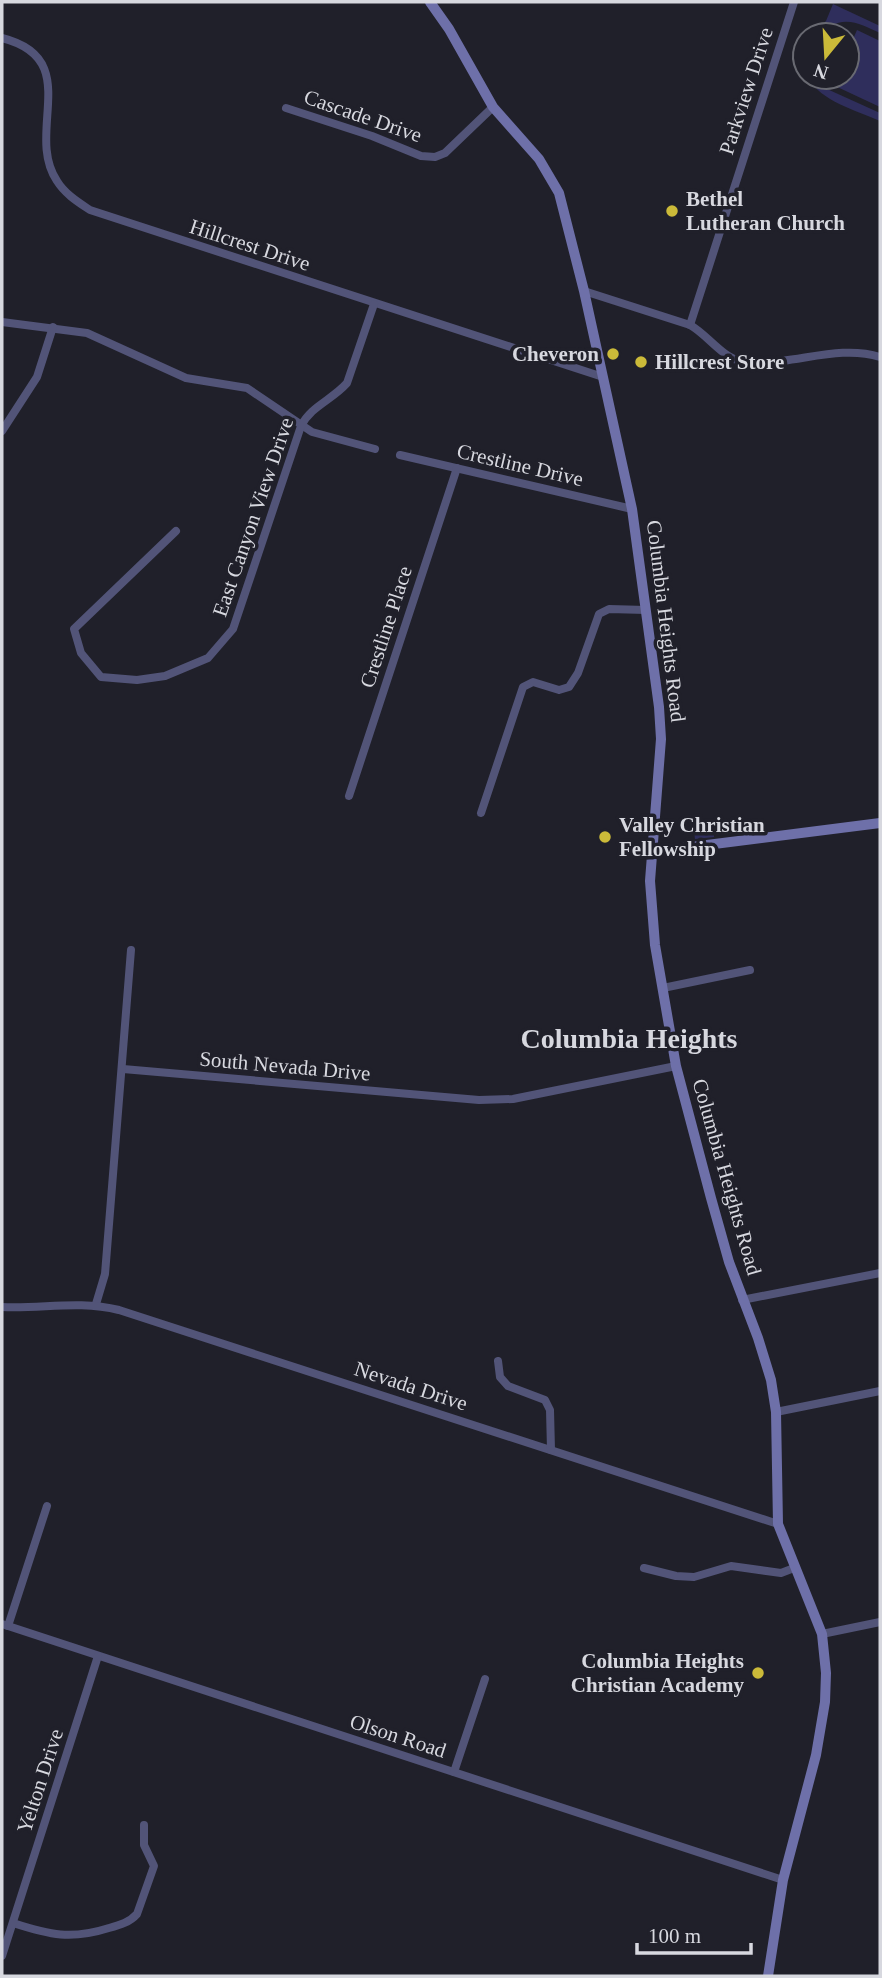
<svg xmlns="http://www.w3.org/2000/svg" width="882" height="1978" viewBox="0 0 882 1978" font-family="Georgia,serif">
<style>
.park{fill:url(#park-crowns)}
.garden{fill:#2f2e5c}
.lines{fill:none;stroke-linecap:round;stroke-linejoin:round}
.street{stroke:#525478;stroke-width:8}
.secondary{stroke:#6e70a9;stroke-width:10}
.poi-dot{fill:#cbba39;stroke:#20202a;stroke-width:2.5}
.labels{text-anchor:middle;stroke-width:7;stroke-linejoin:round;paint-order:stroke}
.street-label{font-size:21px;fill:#d7d8df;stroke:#20202a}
.poi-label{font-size:21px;font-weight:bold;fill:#d7d8df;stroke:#20202a;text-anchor:start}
.district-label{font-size:28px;font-weight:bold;fill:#d7d8df;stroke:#20202a}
</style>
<defs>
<pattern id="park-crowns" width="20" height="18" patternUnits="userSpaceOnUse" patternTransform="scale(1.75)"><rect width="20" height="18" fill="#2f2e5c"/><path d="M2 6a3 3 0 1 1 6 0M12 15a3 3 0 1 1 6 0" fill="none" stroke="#4c4c73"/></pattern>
</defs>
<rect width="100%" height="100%" fill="#20202a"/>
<polygon class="park" points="712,819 714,837 695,839 693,821"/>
<g class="garden">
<path d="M833,4l47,22v7c-16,-7 -32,-17 -49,-7 -9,4 -10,9 -20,9l15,-14z"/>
<polygon points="857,30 880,41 880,107 833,85 836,77 847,77 847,53"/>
<path d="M808,77h9l10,12 53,24v8c-24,-11 -59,-19 -72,-44z"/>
</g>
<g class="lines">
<g class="street">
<path d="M2,38c83,21 22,94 55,143 8,13 21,21 33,29l513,167"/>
<polyline points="286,108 372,136 421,156 435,157 445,153 493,107"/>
<path d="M584,291l106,34c18,10 32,33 53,37 13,3 27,1 39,-1 33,-4 66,-14 98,-4"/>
<polyline points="2,322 87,333 186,378 247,388 312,432 375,449"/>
<polyline points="690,325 794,2"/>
<polyline points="2,431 37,377 53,327"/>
<polyline points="400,455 632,509"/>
<path d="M176,531l-102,98 7,24 20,24 36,3 28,-4 43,-18 25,-29 68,-203c10,-20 31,-26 46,-43l27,-79"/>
<polyline points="349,796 457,468"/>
<polyline points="481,813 523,687 533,682 559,690 569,687 578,673 599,614 609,609 646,610"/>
<polyline points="663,988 750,970"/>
<polyline points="123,1069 479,1100 513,1099 676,1066"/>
<polyline points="742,1300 880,1273"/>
<polyline points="96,1304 105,1274 131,950"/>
<path d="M2,1307c41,2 76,-7 117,3l659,214"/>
<polyline points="498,1361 500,1377 508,1386 545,1400 550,1410 551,1450"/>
<polyline points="776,1412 880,1391"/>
<polyline points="644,1568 676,1576 694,1577 731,1566 781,1573 794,1568"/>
<polyline points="2,1624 783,1880"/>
<polyline points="8,1626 47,1506"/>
<polyline points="822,1634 880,1622"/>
<polyline points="454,1772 485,1679"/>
<path d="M13,1923c37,12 58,17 96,5 11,-3 21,-6 28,-14l17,-48 -10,-21v-20"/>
<polyline points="2,1956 98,1656"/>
</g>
<g class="secondary">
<polyline points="430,2 449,29 493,107 539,159 559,193 584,291 632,509 659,707 661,739 650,881 655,945 676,1066 711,1198 729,1262 758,1338 771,1380 776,1412 778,1524 822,1634 826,1673 825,1702 816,1755 783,1880 768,1976"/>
<polyline points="651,852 880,823"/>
</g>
</g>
<g class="poi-dot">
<circle cx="672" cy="211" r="7"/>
<circle cx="613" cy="354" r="7"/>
<circle cx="641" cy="362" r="7"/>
<circle cx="605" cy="837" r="7"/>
<circle cx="758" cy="1673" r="7"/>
</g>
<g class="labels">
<g class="street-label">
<text transform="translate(746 91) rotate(-72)" y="7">Parkview Drive</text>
<text transform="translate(363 116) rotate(19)" y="7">Cascade Drive</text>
<text transform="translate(250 245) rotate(18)" y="7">Hillcrest Drive</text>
<text transform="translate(520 465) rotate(13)" y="7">Crestline Drive</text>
<text transform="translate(253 517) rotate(-71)" y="7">East Canyon View Drive</text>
<text transform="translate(666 621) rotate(83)" y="7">Columbia Heights Road</text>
<text transform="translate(386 627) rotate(-72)" y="7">Crestline Place</text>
<text transform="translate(285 1066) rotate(5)" y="7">South Nevada Drive</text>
<text transform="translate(727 1177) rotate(74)" y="7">Columbia Heights Road</text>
<text transform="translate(411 1386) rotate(18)" y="7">Nevada Drive</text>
<text transform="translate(398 1736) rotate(18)" y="7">Olson Road</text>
<text transform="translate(40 1781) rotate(-72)" y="7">Yelton Drive</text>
</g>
<g class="poi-label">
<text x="686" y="206">Bethel<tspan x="686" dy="24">Lutheran Church</tspan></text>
<text x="599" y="361" text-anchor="end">Cheveron</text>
<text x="655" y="369">Hillcrest Store</text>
<text x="619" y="832">Valley Christian<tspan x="619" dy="24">Fellowship</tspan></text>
<text x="744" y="1668" text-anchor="end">Columbia Heights<tspan x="744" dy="24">Christian Academy</tspan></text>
</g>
<g class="district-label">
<text x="629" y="1048">Columbia Heights</text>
</g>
</g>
<rect width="882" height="1978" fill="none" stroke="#d7d8df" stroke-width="7"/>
<g transform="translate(826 56) rotate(198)"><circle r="33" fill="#20202a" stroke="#696a72" stroke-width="2"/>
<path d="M0-5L12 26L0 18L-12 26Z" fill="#cbba39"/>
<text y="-10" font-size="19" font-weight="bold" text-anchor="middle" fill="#d7d8df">N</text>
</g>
<path d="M637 1943v10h114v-10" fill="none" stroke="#d7d8df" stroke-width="3.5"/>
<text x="648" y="1943" font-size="21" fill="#d7d8df" stroke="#20202a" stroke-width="5" paint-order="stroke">100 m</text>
</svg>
